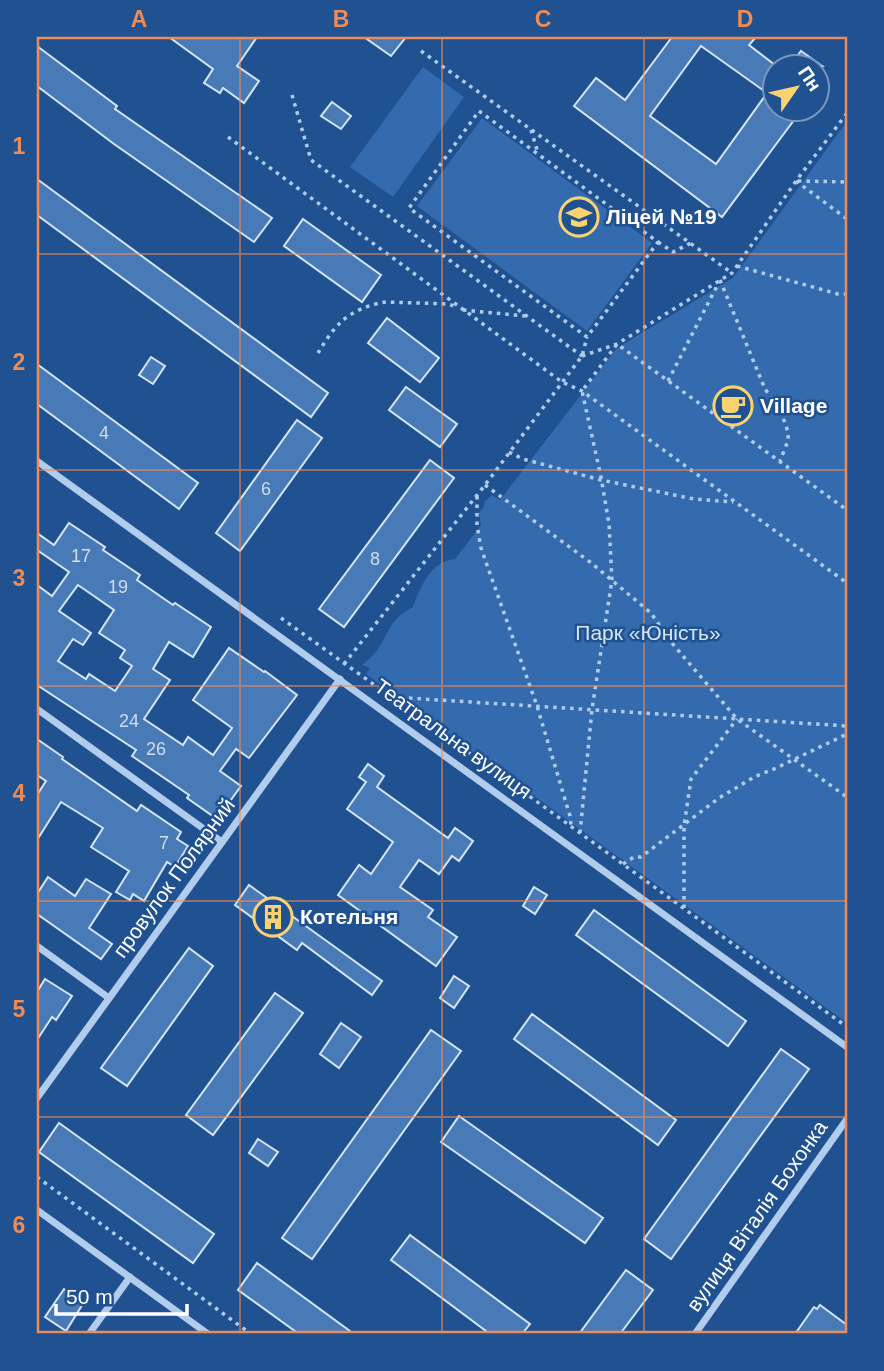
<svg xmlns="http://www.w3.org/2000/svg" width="884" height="1371" viewBox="0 0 884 1371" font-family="Helvetica,sans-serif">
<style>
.green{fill:#336bae}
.building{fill:#497ab8;stroke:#d6e6f9;stroke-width:2;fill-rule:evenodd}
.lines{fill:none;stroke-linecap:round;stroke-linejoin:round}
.path{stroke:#b1cced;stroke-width:3.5;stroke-dasharray:3.5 5;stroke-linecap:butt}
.street{stroke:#b1cced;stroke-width:7}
.grid{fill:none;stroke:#ef8b55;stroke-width:2;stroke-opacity:0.55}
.labels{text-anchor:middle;stroke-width:5;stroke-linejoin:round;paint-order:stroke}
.number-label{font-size:18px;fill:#d2deed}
.poi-label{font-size:21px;font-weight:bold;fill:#fff;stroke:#205191;text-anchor:start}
.park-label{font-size:21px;fill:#d6e6f9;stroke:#205191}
.street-label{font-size:21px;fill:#fff;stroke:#205191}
.neatline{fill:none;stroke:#ef8b55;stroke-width:2.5}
.grid-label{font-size:23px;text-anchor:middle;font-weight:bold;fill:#ef8b55}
</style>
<rect width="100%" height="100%" fill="#205191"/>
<g class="green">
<polygon points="423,67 464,97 393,197 350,167"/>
<polygon points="482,118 652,243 587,331 417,206"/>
<path d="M847,121v902l-481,-349 4,-6 -8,-3c6,-5 12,-10 16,-16 14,-21 10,-28 35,-42 7,-20 18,-46 42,-48l26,-34 -2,-12 5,-6 1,-6 7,-6 8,5 117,-152 116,-70z"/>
</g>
<g class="building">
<polygon points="169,37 257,37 237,66 259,81 244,103 223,88 220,93 204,83 213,69"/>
<polygon points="364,37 406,37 391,56"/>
<path d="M672,37h84l-7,8 26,20v43h28l-81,109 -148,-111 22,-28 29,22zM701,46l66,47 -51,71 -66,-48z"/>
<polygon points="37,46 117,106 115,109 272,218 254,242 114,144 37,86"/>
<polygon points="801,51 822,66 790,66"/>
<polygon points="332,102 351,116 341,129 321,116"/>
<polygon points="37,179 328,393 311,417 37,215"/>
<polygon points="303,219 381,275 362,302 284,246"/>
<polygon points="387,318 439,358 420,382 368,343"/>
<polygon points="151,357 165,366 153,384 139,375"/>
<polygon points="37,364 198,483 179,509 37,404"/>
<polygon points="406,387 457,424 440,447 389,410"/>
<polygon points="297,420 322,438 240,551 216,533"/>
<polygon points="430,460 454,478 344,627 319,609"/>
<path d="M69,523l36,24 -2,3 37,25 -3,5 36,25 2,-2 36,24 -18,30 -24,-15 -16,27 17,11 -26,39 39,26 5,-8 25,18 19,-27 -39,-28 36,-52 35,24 1,-1 32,24 -48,63 -13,-9 -16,22 21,15 -24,33 -30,-21 2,-3 -57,-39 4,-6 -99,-65v-100l15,11 17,-24 -32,-22v-17l17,12zM78,585l36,25 -15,23 26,17 -5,8 12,8 -17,25 -26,-17 -3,5 -28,-18 15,-22 10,6 8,-12 -32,-22z"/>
<polygon points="37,739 63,757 62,759 137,811 141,805 181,832 177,839 188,846 175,867 167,862 144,901 133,894 130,900 116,892 129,871 91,847 103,828 61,802 37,840 37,795 46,781 37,775"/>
<polygon points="368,764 384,776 377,787 448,838 455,828 473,841 459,861 452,856 439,874 419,860 400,887 433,910 428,917 457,937 436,966 338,895 359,865 371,874 393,842 347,809 366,782 359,777"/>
<polygon points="48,877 75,896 86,879 111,894 89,928 112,944 101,959 37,914 37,894"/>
<polygon points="249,885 382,981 372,995 302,943 297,950 235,905"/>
<polygon points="534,887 547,895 535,914 523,906"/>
<polygon points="594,910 746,1021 728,1046 576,935"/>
<polygon points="189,948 213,966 127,1086 101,1068"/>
<polygon points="454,976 469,986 454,1008 440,998"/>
<polygon points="45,979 72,996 56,1020 52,1017 37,1040 37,992"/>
<polygon points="275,993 303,1013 213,1135 186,1115"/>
<polygon points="532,1014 676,1120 658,1145 514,1039"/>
<polygon points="341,1023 361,1037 339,1068 320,1054"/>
<polygon points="431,1030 461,1051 312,1259 282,1238"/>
<polygon points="781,1049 809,1069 671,1259 644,1239"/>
<polygon points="459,1116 603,1218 585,1243 441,1142"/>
<polygon points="59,1123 214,1234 193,1263 39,1152"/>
<polygon points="258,1139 278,1152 268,1166 249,1153"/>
<polygon points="410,1235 530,1324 522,1334 490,1334 391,1260"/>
<polygon points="257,1263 354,1334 299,1334 238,1290"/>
<polygon points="626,1270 653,1290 620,1334 579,1334"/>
<polygon points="64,1289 84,1302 66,1331 45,1317"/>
<polygon points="820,1305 847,1325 847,1334 795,1334 814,1307 817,1309"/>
</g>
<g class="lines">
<g class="path">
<polyline points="421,51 732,273"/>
<polyline points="292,95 311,160 582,356"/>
<polygon points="479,111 658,242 587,337 409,208"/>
<polyline points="531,130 538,153"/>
<polyline points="228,137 562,382 582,391 847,583"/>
<polyline points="796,181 847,219"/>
<polyline points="798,181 847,182"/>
<polyline points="658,242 673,252 691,243"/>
<polyline points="737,266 838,294 847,294"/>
<path d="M720,280l45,109c9,12 25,36 23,51 -2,7 -6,15 -8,21"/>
<polyline points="463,310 525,316"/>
<path d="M318,353c6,-10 13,-21 21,-29 11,-12 31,-20 47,-22l63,2 7,3"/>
<polyline points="582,356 617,344 732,273 796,181 847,113"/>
<polyline points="668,381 719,282"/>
<polyline points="509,452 523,459 601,480 694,499 733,502"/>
<polyline points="485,485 590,562 651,613 671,642 737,719 847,797"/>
<polyline points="477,496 477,525 481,548 537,706 570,816 571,826"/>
<polyline points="281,618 503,777 847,1027"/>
<polyline points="344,664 485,485 582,356 587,337"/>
<polyline points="392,697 847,726"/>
<polyline points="580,833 592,709 612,580 609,524 601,477 582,391 617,344 847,510"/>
<polyline points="623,864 634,857 641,857 719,798 756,776 774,769 847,734"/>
<polyline points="684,908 684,826 691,779 737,719"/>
<polyline points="37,1177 251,1334"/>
</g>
<g class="street">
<polyline points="37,461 847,1047"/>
<polyline points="37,709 222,842"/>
<polyline points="37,946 109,998"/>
<polyline points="37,1098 340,679"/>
<polyline points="37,1210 208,1334"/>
<polyline points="89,1334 130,1277"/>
<polyline points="695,1334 847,1119"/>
</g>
</g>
<path class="grid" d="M240,37v1297M442,37v1297M644,37v1297M37,254h810M37,470h810M37,686h810M37,901h810M37,1117h810"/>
<defs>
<g id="school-ring" transform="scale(2.0125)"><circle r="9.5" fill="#205191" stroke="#fad371" stroke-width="1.5"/><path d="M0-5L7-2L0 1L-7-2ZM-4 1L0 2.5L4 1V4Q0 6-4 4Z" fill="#fad371"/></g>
<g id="cafe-ring" transform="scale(2.0125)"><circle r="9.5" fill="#205191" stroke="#fad371" stroke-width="1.5"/><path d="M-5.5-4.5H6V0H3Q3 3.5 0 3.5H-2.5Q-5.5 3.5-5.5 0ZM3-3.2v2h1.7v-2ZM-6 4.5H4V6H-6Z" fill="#fad371"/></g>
<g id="building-ring" transform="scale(2.0125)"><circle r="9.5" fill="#205191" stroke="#fad371" stroke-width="1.5"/><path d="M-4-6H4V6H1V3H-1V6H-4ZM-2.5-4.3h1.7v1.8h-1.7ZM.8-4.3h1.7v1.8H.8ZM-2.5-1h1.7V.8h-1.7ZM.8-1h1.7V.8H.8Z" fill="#fad371"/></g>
</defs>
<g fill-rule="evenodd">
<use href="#school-ring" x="579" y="217"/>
<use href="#cafe-ring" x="733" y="406"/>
<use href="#building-ring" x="273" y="917"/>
</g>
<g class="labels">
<g class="number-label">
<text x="104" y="439">4</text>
<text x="266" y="495">6</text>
<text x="81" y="562">17</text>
<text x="375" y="565">8</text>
<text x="118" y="593">19</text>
<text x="129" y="727">24</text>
<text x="156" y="755">26</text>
<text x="164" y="849">7</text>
</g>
<g class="poi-label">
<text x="606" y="224">Ліцей №19</text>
<text x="760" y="413">Village</text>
<text x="300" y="924">Котельня</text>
</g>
<g class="park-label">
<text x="648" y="640">Парк «Юність»</text>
</g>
<g class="street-label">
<text transform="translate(453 739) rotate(36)" y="7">Театральна вулиця</text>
<text transform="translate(174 878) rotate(-54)" y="7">провулок Полярний</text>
<text transform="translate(757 1216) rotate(-55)" y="7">вулиця Віталія Бохонка</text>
</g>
</g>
<rect width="884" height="1371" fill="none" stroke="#205191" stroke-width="77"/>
<g transform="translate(796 88) rotate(56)"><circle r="33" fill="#205191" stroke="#7997bd" stroke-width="2"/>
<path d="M0-5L12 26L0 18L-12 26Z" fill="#fad371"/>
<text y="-10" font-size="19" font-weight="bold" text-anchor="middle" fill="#ffffff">Пн</text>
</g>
<path d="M56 1304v10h131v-10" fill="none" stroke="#ffffff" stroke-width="3.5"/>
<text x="66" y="1304" font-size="21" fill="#ffffff" stroke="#205191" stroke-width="5" paint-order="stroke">50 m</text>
<rect x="38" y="38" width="808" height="1294" class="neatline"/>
<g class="grid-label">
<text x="139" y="27">A</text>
<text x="341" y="27">B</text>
<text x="543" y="27">C</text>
<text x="745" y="27">D</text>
<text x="19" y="154">1</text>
<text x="19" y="370">2</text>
<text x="19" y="586">3</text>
<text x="19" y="801">4</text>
<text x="19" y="1017">5</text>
<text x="19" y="1233">6</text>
</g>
</svg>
